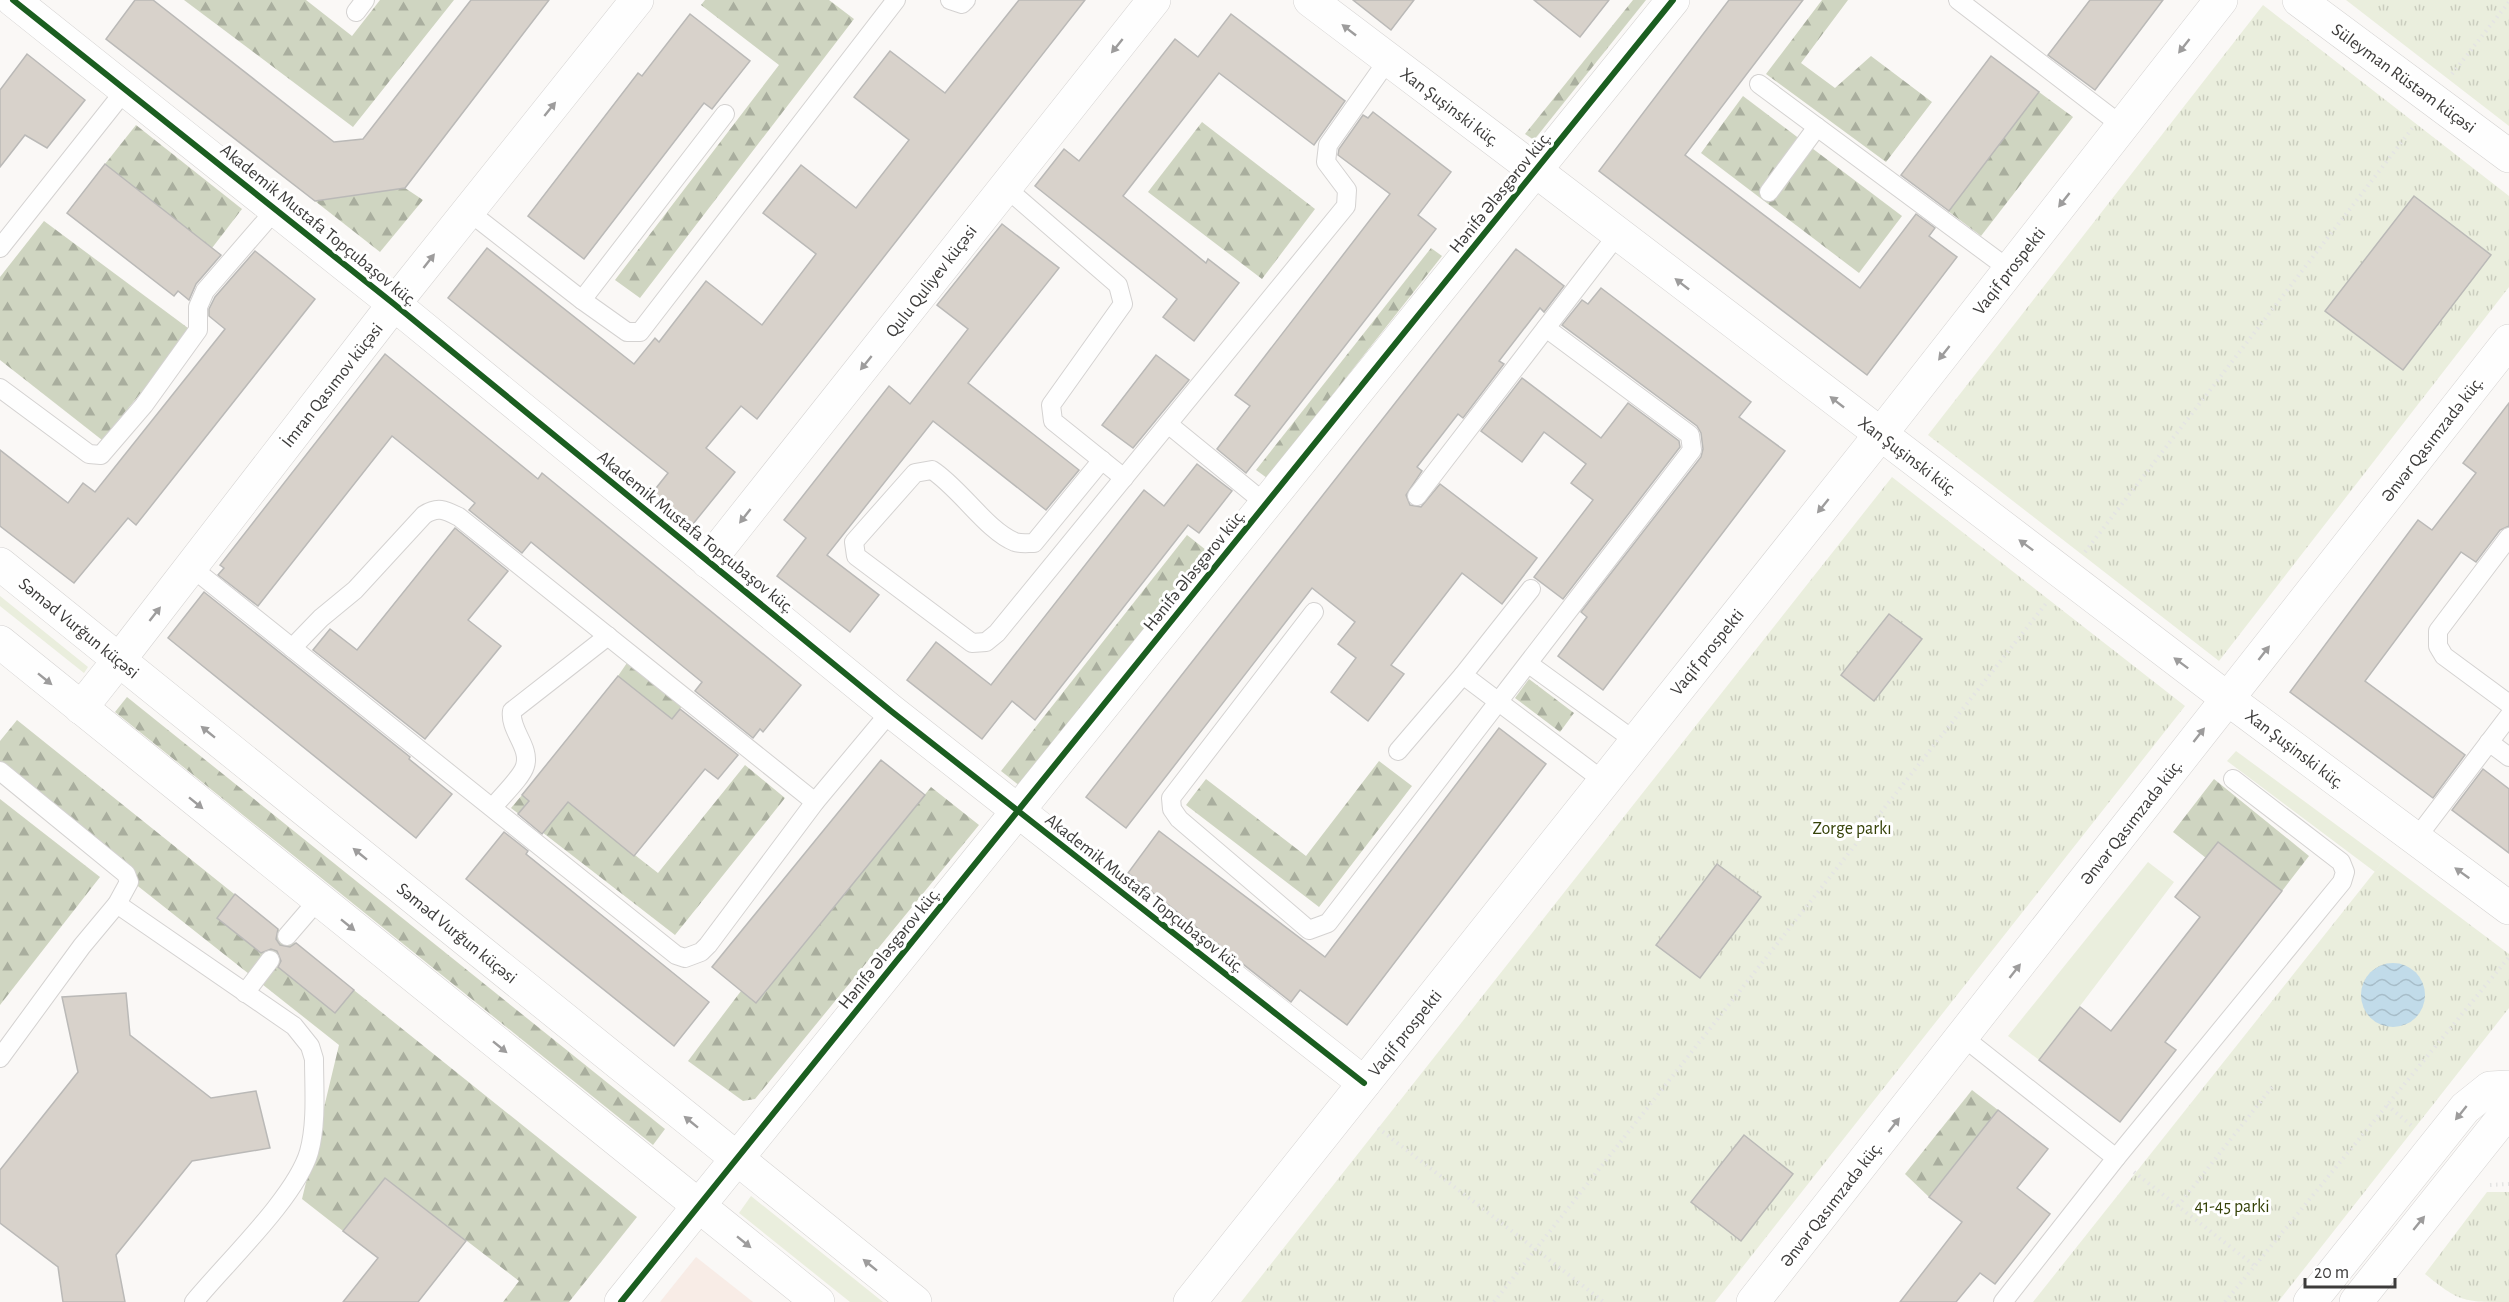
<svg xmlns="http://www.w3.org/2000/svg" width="2509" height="1302" viewBox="0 0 2509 1302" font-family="'Alegreya Sans',sans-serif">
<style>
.education{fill:#f8ece6}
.grass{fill:#eaeedd}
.forest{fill:url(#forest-firs)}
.park{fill:url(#park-tufts)}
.water{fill:url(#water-waves)}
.building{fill:#d8d2cb;stroke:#bab9b7;stroke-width:1.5}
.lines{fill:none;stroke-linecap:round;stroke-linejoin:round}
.lane-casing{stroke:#d4d2d1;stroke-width:20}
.street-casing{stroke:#d4d2d1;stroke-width:34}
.secondary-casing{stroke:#d4d2d1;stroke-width:34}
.primary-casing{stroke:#d4d2d1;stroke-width:34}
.path{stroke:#e4e4e3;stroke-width:4;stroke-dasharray:1.5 4.5;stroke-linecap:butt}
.lane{stroke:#fefefe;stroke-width:18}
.street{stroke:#fefefe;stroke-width:33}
.secondary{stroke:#fefefe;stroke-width:33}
.primary{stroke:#fefefe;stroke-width:33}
.cycleway-casing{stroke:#fff;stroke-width:10}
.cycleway{stroke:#1b5e20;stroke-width:6}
.oneway{fill:#9d9c9c}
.labels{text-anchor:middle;stroke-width:6;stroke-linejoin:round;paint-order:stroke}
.street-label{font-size:18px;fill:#3c3b3a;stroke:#fff}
.park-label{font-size:18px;fill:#354208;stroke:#fff}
</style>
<defs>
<pattern id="forest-firs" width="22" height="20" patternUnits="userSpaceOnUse" patternTransform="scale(1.5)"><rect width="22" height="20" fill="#cfd5c1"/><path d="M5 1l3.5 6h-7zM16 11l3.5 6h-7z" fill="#a9ae9e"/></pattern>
<pattern id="park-tufts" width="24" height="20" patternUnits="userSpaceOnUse" patternTransform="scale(1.5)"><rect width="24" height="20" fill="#eaeedd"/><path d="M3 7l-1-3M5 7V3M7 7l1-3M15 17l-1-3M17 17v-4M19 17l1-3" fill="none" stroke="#cacdbe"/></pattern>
<pattern id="water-waves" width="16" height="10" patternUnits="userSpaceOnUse" patternTransform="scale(1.5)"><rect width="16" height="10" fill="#c1dbe9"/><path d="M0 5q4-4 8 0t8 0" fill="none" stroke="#a7bdc9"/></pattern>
</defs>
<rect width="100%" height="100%" fill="#faf8f6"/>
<polygon class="education" points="696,1257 753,1302 660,1302"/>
<g class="grass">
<polygon points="0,596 88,667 84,673 0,606"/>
<polygon points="2236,751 2384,860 2375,872 2227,761"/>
<polygon points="2148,862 2174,882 2039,1060 2008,1036"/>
<polygon points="751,1196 883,1302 850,1302 739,1213"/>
</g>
<g class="forest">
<polygon points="184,0 306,0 352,36 380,0 454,0 353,127"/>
<polygon points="705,0 829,0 854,19 640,298 615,280 779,65 701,5"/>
<polygon points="1633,0 1646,0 1534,140 1525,134"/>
<polygon points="1822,0 1848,0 1801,63 1835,88 1871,56 1932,102 1886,162 1766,74"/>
<polygon points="2039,92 2073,117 1981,236 1948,211"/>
<polygon points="1743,96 1902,216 1859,273 1701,153"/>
<polygon points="1202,122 1315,209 1262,279 1148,192"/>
<polygon points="136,125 242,209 212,248 105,164"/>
<polygon points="405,188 423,200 380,252 315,201"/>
<polygon points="44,221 192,331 102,440 0,360 0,277"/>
<polygon points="1431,248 1442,256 1267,478 1256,470"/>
<polygon points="1187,535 1206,550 1020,786 1001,771"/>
<polygon points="629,660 684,704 590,820 658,873 745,765 785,798 675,935 511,808 522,795 552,820 649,701 618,676"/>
<polygon points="1529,679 1574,713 1560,732 1515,698"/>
<polygon points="127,697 665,1129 653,1145 115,712"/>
<polygon points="17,720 637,1217 569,1302 503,1302 519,1281 385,1178 343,1231 302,1199 339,1045 0,777 0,741"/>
<polygon points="1379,761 1412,786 1319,907 1186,805 1206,779 1306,856"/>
<polygon points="2214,779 2309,856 2282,891 2218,842 2206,858 2173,832"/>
<polygon points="931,787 979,825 755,1099 743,1101 688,1061 741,991 756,1003"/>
<polygon points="0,799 100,877 0,1005"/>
<polygon points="1972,1090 1998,1110 1929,1197 1905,1174"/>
</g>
<g class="park">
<polygon points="2346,0 2509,0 2509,126"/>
<polygon points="2263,5 2509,196 2509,287 2219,661 1928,435"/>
<polygon points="1892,477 2185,706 1715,1302 1241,1302"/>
<polygon points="2384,860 2509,954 2509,1008 2278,1302 2033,1302"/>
<path d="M2487,1192h22v110c-47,0 -49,0 -84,-28z"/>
</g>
<circle class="water" cx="2393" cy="995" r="32"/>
<g class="building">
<polygon points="135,0 153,0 334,142 363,139 471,0 549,0 405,188 315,201 106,39"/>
<polygon points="1019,0 1085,0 757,419 741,406 706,448 735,472 693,524 653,492 668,473 448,298 487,248 634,364 655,338 659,342 706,281 762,325 816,254 763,213 801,165 856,208 909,140 854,97 890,51 945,93"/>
<polygon points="1353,0 1414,0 1391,30"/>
<polygon points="1534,0 1609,0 1580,37"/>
<polygon points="1729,0 1803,0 1685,155 1860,288 1916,214 1935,228 1929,236 1957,257 1867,375 1599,171"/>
<polygon points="2090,0 2163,0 2095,90 2048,55"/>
<polygon points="690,14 750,61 712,109 704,103 584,259 528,216 638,73 642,76"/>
<polygon points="1231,14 1345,101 1314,145 1219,73 1123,196 1206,263 1208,259 1239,283 1194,341 1163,317 1177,299 1035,186 1064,149 1079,161 1175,39 1198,57"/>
<polygon points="27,54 85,100 47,148 25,135 0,167 0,90"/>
<polygon points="1991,56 2039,92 1949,211 1901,175"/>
<polygon points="1373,112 1451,172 1418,215 1436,229 1246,473 1217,449 1250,406 1235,395 1390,194 1338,155 1339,149 1363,115 1368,118"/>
<polygon points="105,164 221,255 196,284 189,300 178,291 174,296 67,213"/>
<polygon points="2414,196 2491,255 2403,370 2325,311"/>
<polygon points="1002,224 1059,268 968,383 1079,470 1046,510 933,421 827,555 879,595 850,632 777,576 806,538 784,520 889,386 910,404 968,329 937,305"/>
<polygon points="1516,249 1564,286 1544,312 1540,308 1499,361 1504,364 1463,418 1458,414 1417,467 1422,471 1406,495 1410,505 1421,507 1440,484 1537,558 1502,604 1462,573 1391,665 1404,674 1368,721 1331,692 1356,658 1338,644 1355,622 1312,588 1126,828 1086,797"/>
<polygon points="255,251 315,299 136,525 128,518 74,583 0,526 0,450 68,503 83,483 95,492 225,329 209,316 209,309 215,297"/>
<polygon points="1601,288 1751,402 1739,417 1785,451 1603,690 1558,656 1587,617 1581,612 1701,457 1703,449 1701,433 1697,426 1562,325 1582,300 1588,304"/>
<polygon points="385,354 538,479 542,473 801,685 763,732 760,729 753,738 695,691 702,682 531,542 522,553 469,510 475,503 392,436 258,606 218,575 224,568 220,565"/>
<polygon points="1156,355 1189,380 1133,448 1102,425"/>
<polygon points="1522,378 1601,438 1628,403 1679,441 1680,447 1563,599 1534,577 1593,500 1571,483 1586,464 1544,432 1522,462 1481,431"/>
<polygon points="2509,403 2509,526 2500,530 2476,562 2461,552 2365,681 2465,755 2433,798 2290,692 2418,520 2432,530 2476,473 2463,463"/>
<polygon points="1197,464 1232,491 1199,533 1188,525 1035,720 1012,701 982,739 907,680 936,642 991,685 1144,490 1164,506"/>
<polygon points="455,528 508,571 468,620 501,646 425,739 313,650 330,629 357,650"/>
<polygon points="204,592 410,757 409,759 452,794 416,838 168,638"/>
<polygon points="1889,614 1922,639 1874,701 1841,675"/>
<polygon points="618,676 672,719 680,709 738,755 718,779 705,769 634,856 568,802 542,834 518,814 529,801 522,795"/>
<polygon points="1499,728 1546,764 1347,1025 1300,990 1291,1002 1128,873 1159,831 1325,957"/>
<polygon points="881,760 925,795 756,1003 712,967"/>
<polygon points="2483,769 2509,789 2509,853 2452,810"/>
<polygon points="504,832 528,851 526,854 709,1002 674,1046 466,879"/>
<polygon points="2218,842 2282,891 2165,1042 2176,1050 2120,1122 2039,1060 2080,1007 2111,1031 2200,917 2175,897"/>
<polygon points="1717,864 1761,897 1700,978 1656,945"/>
<polygon points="235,894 278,929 276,939 280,945 290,947 296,943 354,990 335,1013 278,967 281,961 277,951 271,949 261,953 217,918"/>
<polygon points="126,993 130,1035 211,1098 256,1091 270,1148 192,1161 116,1255 125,1302 63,1302 58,1267 0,1223 0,1170 78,1072 62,997"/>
<polygon points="1998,1110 2048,1149 2017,1188 2050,1214 1995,1284 1980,1273 1956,1302 1900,1302 1962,1222 1929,1197"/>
<polygon points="1744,1135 1793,1174 1741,1241 1691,1202"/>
<polygon points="385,1178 466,1241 418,1302 343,1302 378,1258 343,1231"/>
</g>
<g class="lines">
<g class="lane-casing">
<g id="lane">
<polyline points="950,0 962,4 966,0"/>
<polyline points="1958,0 2121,125"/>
<polyline points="356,12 365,0"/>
<polyline points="1759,84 2010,270"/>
<polyline points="1005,187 1118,285 1123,304 1051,405 1053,421 1124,478"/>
<polyline points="1769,192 1817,127"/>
<polyline points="468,211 582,300 725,114"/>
<polyline points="0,248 126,89"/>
<polyline points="582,300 627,332 640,332 896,0"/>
<polyline points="0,388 89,454 101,455 144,405 198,330 198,307 205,291 276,209"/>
<polyline points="1168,424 1266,504"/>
<path d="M1102,460l-68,83c-7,0 -13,1 -19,-1 -28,-11 -55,-54 -83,-72l-17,3 -61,69 2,14 116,87 14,-1 11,-9 349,-427 1,-16 -21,-28 2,-17 60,-85"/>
<polyline points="1417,496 1618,234"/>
<polyline points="2509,537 2438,631 2438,646 2444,656 2509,704"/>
<polyline points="191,567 676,955 685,958 701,952 708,945 815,802 891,711"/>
<polyline points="1531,589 1463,675 1605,782"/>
<polyline points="1314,612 1171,798 1172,809 1179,819 1309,930 1328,923 1692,450 1690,435 1546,328"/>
<path d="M292,648l29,-30 34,-28 69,-75c14,-9 21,-5 35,2l356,285"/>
<polyline points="1529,664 1635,741"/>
<polyline points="2489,742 2509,757"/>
<polyline points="1398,751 1463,675"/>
<polyline points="0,771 126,874 129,882 117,904 82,946 0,1058"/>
<path d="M493,807c8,-10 29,-30 32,-41 6,-19 -16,-36 -13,-55l96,-75"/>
<polyline points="2415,840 2509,716"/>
<path d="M117,904l177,122 16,20 4,13c0,29 3,64 -5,93 -13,45 -84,112 -115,150"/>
<polyline points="287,936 318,900"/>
<polyline points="245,993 270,960"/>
<polyline points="1963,1037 2116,1158"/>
<polyline points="2003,1302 2116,1158 2342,882 2345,872 2341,862 2233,779"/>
</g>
</g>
<g class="street-casing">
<g id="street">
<polyline points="13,0 394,304 891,711 1364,1083"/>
<polyline points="1310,0 1536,171"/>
<polyline points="2299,0 2509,156"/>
<polyline points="708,562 1154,0"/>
<polyline points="119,660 394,304 637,0"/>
</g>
</g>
<g class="secondary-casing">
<g id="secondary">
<polyline points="1536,171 2228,699 2509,908"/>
<polyline points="0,564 915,1302"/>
<polyline points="0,642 818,1302"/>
<polyline points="81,708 119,660"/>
<polyline points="621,1302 1673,0"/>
<polyline points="1753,1302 2509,341"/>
</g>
</g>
<g class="primary-casing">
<g id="primary">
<polyline points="1190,1302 1880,435 2221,0"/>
<polyline points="2310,1302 2465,1108 2490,1088 2509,1087"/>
<polyline points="2356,1302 2509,1110"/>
</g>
</g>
<g class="path">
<polyline points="2452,74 2509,2"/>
<polyline points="2085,552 2414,126"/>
<polyline points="2387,1105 2412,1126"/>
<polyline points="1378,1128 1604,1302"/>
<polyline points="2134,1172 2255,1266"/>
<polyline points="2490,1185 2509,1184"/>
<polyline points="2178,1206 2272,1087"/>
<polyline points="1494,1302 2048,601"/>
<polyline points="2225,1302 2509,957"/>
</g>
<use href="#lane" class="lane"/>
<use href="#street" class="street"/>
<use href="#secondary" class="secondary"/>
<use href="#primary" class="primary"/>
<g class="cycleway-casing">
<g id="cycleway">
<polyline points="13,0 394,304 891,711 1364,1083"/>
<polyline points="621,1302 1673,0"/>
</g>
</g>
<use href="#cycleway" class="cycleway"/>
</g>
<defs><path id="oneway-solid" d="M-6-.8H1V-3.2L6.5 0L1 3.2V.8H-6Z" transform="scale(1.5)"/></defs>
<g class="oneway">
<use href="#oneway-solid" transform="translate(1349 30) rotate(-142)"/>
<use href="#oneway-solid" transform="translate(1117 46) rotate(129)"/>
<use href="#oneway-solid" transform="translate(2184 46) rotate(128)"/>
<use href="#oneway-solid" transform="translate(550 109) rotate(-51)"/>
<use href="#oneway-solid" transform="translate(2064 200) rotate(128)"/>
<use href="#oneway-solid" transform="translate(429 261) rotate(-52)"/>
<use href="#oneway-solid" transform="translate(1682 284) rotate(-142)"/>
<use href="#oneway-solid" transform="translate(1944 353) rotate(128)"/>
<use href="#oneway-solid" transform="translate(866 363) rotate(129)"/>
<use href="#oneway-solid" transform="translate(1837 402) rotate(-142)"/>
<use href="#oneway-solid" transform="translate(1823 506) rotate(129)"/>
<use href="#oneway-solid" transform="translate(745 516) rotate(128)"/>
<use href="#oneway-solid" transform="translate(2026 545) rotate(-143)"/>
<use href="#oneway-solid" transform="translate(155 614) rotate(-52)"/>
<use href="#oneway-solid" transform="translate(2264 653) rotate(-52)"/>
<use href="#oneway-solid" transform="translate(2181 663) rotate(-143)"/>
<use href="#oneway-solid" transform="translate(45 679) rotate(39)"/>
<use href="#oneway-solid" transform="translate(208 732) rotate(-141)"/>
<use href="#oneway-solid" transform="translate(2199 735) rotate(-52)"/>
<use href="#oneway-solid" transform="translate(196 803) rotate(39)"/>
<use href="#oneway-solid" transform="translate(360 854) rotate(-141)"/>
<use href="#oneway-solid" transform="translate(2462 873) rotate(-144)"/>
<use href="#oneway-solid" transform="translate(348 925) rotate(39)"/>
<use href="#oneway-solid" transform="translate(2015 971) rotate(-52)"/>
<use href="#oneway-solid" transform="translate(500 1047) rotate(39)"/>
<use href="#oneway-solid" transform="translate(2461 1113) rotate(129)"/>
<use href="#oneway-solid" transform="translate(691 1122) rotate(-141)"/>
<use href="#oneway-solid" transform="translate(1894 1125) rotate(-52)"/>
<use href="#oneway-solid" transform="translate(2419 1223) rotate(-51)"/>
<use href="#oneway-solid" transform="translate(744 1242) rotate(39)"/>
<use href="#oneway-solid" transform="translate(870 1265) rotate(-141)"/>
</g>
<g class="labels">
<g class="street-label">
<text transform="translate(2404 78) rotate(36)" y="6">Süleyman Rüstəm küçəsi</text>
<text transform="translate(1450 107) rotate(37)" y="6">Xan Şuşinski küç.</text>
<text transform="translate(1500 192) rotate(-51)" y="6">Hənifə Ələsgərov küç.</text>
<text transform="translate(319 225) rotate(39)" y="6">Akademik Mustafa Topçubaşov küç.</text>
<text transform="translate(2009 271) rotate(-52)" y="6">Vaqif prospekti</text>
<text transform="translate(931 281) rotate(-52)" y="6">Qulu Quliyev küçəsi</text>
<text transform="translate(332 385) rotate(-52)" y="6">İmran Qasımov küçəsi</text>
<text transform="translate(2432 439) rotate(-52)" y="6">Ənvər Qasımzadə küç.</text>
<text transform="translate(1908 456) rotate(37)" y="6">Xan Şuşinski küç.</text>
<text transform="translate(696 532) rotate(39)" y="6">Akademik Mustafa Topçubaşov küç.</text>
<text transform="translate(1194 570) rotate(-51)" y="6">Hənifə Ələsgərov küç.</text>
<text transform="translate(79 628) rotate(39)" y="6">Səməd Vurğun küçəsi</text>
<text transform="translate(1707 652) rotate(-51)" y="6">Vaqif prospekti</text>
<text transform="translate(2295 749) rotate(37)" y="6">Xan Şuşinski küç.</text>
<text transform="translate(2131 822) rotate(-52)" y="6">Ənvər Qasımzadə küç.</text>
<text transform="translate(1145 893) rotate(38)" y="6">Akademik Mustafa Topçubaşov küç.</text>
<text transform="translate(457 933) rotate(39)" y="6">Səməd Vurğun küçəsi</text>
<text transform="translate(889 948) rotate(-51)" y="6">Hənifə Ələsgərov küç.</text>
<text transform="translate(1405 1033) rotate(-51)" y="6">Vaqif prospekti</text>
<text transform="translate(1831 1204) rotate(-52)" y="6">Ənvər Qasımzadə küç.</text>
</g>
<g class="park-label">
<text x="1852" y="834">Zorge parkı</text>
<text x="2232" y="1212">41-45 parki</text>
</g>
</g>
<path d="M2305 1278v9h90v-9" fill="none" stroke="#3c3b3a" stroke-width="3"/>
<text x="2314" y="1278" font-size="18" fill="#3c3b3a" stroke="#ffffff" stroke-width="4.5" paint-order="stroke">20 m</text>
</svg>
